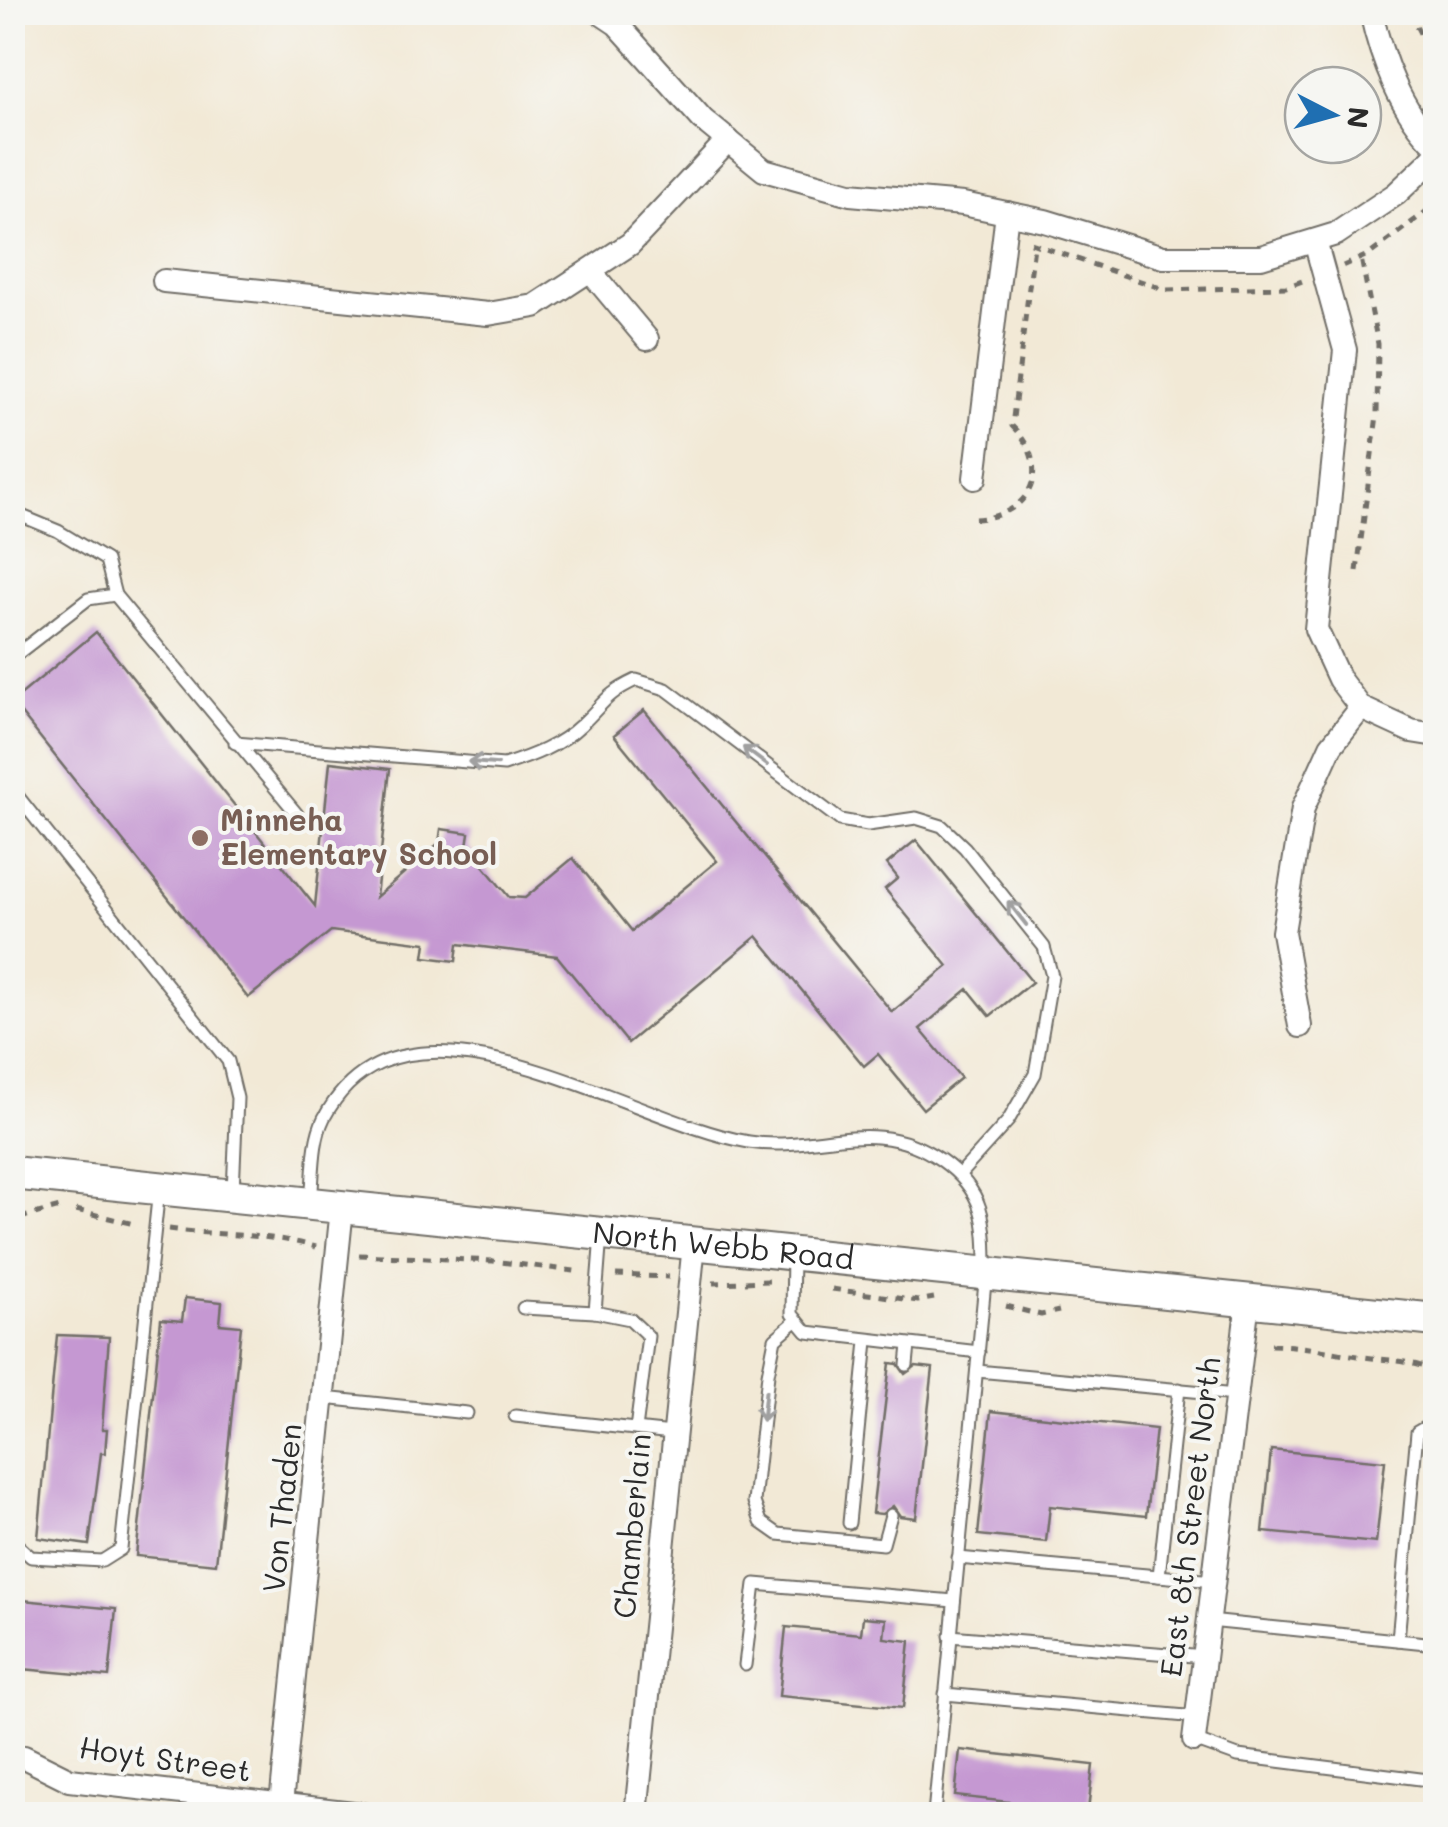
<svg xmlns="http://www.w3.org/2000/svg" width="1448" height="1827" viewBox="0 0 1448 1827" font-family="Mali,sans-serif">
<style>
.building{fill:#c598d2}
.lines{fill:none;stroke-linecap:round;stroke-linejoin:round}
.lane-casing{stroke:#716e67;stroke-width:15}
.street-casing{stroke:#716e67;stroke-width:26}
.secondary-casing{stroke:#716e67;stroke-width:36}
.path{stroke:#716e67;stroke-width:5;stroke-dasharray:8 8;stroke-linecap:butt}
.lane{stroke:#fff;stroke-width:11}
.street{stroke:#fff;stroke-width:22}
.secondary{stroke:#fff;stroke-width:32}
.oneway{stroke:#a0a0a0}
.education-dot{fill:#8d6e63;stroke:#f6f6f2;stroke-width:4}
.labels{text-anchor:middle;stroke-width:8;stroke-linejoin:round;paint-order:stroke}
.education-label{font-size:30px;font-weight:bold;fill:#785e54;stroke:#f6f6f2;text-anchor:start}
.street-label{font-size:30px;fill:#2b2b2b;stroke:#f6f6f2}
</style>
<rect width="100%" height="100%" fill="#f6f6f2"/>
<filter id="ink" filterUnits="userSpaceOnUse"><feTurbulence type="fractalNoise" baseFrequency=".01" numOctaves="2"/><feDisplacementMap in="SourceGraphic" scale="20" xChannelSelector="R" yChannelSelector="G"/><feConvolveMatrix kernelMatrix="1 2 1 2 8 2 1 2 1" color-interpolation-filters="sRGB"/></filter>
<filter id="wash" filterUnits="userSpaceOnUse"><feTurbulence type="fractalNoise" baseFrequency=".0048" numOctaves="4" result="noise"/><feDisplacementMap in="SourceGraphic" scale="40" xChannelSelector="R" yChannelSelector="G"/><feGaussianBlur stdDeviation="2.25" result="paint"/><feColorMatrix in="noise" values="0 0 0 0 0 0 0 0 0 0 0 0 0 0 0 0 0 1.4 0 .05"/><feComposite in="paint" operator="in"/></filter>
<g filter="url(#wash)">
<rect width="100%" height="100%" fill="#f2e9d6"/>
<g id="blocks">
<g class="building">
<polygon points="96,632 315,906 330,762 390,769 376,897 439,843 441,829 469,833 467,846 509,897 525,898 573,858 632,931 717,861 614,735 644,710 892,1012 948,966 885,889 898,878 887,864 916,840 1032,982 990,1016 968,989 920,1029 961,1078 923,1109 878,1054 864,1066 757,936 628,1043 557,956 458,944 456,961 424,957 426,943 331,931 248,998 12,702"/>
<polygon points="185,1298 222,1302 220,1324 241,1326 216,1564 136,1556 161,1319 182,1321"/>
<polygon points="57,1335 109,1337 102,1429 107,1429 105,1453 101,1453 89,1545 38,1538"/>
<polygon points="890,1363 898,1364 905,1374 916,1366 933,1368 916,1518 900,1516 893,1506 882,1514 872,1513"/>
<polygon points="991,1411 1156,1429 1146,1516 1050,1506 1046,1542 978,1535"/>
<polygon points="1271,1450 1385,1461 1376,1543 1263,1532"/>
<polygon points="12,1599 116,1609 109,1677 12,1668"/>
<polygon points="863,1617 886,1619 884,1638 910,1641 903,1708 779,1696 786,1627 861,1634"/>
<polygon points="960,1750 1093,1765 1088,1811 955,1796"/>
</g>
</g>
</g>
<g filter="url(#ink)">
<use href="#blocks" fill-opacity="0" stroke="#716e67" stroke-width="2.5"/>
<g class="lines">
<g class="lane-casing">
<g id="lane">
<polyline points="12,512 58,531 106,560 115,595"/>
<polyline points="12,658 88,599 115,595 297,814"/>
<path d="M235,743l269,22c28,-9 55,-19 77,-40 24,-22 23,-30 55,-45l30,9 174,131 28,5 48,-7 26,8 23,22 79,99 8,29 -17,98 -27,47 -48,53"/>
<polyline points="12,789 228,1061 237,1098 233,1192"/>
<path d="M311,1201c3,-26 1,-59 13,-83 80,-152 306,5 425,24 70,11 124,-29 192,18 44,31 45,61 45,112l-52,542"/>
<polyline points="601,1235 595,1312 630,1319 648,1336 636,1429"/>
<polyline points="793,1255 792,1314 807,1332 979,1352"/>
<polyline points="523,1308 595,1312"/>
<polyline points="797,1320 775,1339 768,1374 754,1502 761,1522 778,1534 883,1544 891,1515"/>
<polyline points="907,1365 909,1345"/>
<polyline points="977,1371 1236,1395"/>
<polyline points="324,1398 467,1413"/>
<polyline points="515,1416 672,1433"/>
<polyline points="849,1523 867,1341"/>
<polyline points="12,1540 31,1557 102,1561 121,1549 159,1189"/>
<polyline points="958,1558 1214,1581"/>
<polyline points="1159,1576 1179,1389"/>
<polyline points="1209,1621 1436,1644"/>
<polyline points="950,1636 1205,1657"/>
<polyline points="1398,1640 1417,1432 1436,1421"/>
<polyline points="745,1665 755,1584 954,1601"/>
<polyline points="945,1694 1197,1717"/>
<polyline points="1194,1740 1238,1756 1436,1781"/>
</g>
</g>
<g class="street-casing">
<g id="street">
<polyline points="599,12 617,24 703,120 764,170 850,194 963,204 1045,221 1163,257 1261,257 1336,234 1396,194 1436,156"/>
<path d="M1371,12c10,46 30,100 65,133"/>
<polyline points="1315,241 1345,350 1316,629 1339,679 1361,708 1411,731 1436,735"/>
<polyline points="591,272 647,339"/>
<polyline points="164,281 488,314 535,306 630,244 728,140"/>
<polyline points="975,478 1007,213"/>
<polyline points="1300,1026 1283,932 1303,808 1331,746 1361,708"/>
<polyline points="1194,1740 1248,1301"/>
<polyline points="24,1757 70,1780 362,1814"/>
<polyline points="280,1814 342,1208"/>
<polyline points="636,1814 694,1244"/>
</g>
</g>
<g class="secondary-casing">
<g id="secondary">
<path id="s1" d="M12,1173l1424,147"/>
</g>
</g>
<g class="path">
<polyline points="1409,12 1422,37 1436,49"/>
<polyline points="1031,243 1166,290 1286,287 1305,280"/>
<polyline points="1343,266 1370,254 1436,204"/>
<path d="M975,519c58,-3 78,-52 37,-93l22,-180"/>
<polyline points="1357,571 1377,415 1378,344 1361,258"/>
<polyline points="76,1210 138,1225"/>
<polyline points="20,1218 60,1207"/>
<path d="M169,1229c48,7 100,4 147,18"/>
<polyline points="359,1255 493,1261 582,1272"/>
<polyline points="616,1275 669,1277"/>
<polyline points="713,1283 770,1281"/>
<polyline points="832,1289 918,1301 934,1298"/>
<polyline points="1006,1306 1041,1315 1059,1311"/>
<path d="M1271,1345c31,0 57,7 87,11 28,5 51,3 78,16"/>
</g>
<use href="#lane" class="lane"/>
<use href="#street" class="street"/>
<use href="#secondary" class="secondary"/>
</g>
<defs><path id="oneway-shaft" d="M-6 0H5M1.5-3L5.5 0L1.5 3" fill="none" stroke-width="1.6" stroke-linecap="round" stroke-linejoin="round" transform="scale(2.5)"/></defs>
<g class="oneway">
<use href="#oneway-shaft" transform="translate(755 756) rotate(-143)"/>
<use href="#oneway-shaft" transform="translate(483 763) rotate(-175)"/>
<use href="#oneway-shaft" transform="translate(1017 913) rotate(-128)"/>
<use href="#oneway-shaft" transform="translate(764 1406) rotate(96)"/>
</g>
</g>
<circle class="education-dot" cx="200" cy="838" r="10"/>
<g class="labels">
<g class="education-label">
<text x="220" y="831">Minneha<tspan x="220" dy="34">Elementary School</tspan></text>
</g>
<g class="street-label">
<text dy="10" stroke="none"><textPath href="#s1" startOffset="715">North Webb Road</textPath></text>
<text transform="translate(283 1508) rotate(-84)" y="10">Von Thaden</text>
<text transform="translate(1191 1517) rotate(-83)" y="10">East 8th Street North</text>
<text transform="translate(633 1526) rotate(-85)" y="10">Chamberlain</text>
<text transform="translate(165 1760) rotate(8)" y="10">Hoyt Street</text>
</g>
</g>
<rect width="1448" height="1827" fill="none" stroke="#f6f6f2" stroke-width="50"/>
<g transform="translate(1333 115) rotate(96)"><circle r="48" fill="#f6f6f2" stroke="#a5a5a2" stroke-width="2.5"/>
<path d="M0-8L18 38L0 25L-18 38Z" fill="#1f6fb2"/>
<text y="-15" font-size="28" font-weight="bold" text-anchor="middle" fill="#2b2b2b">N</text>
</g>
</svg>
